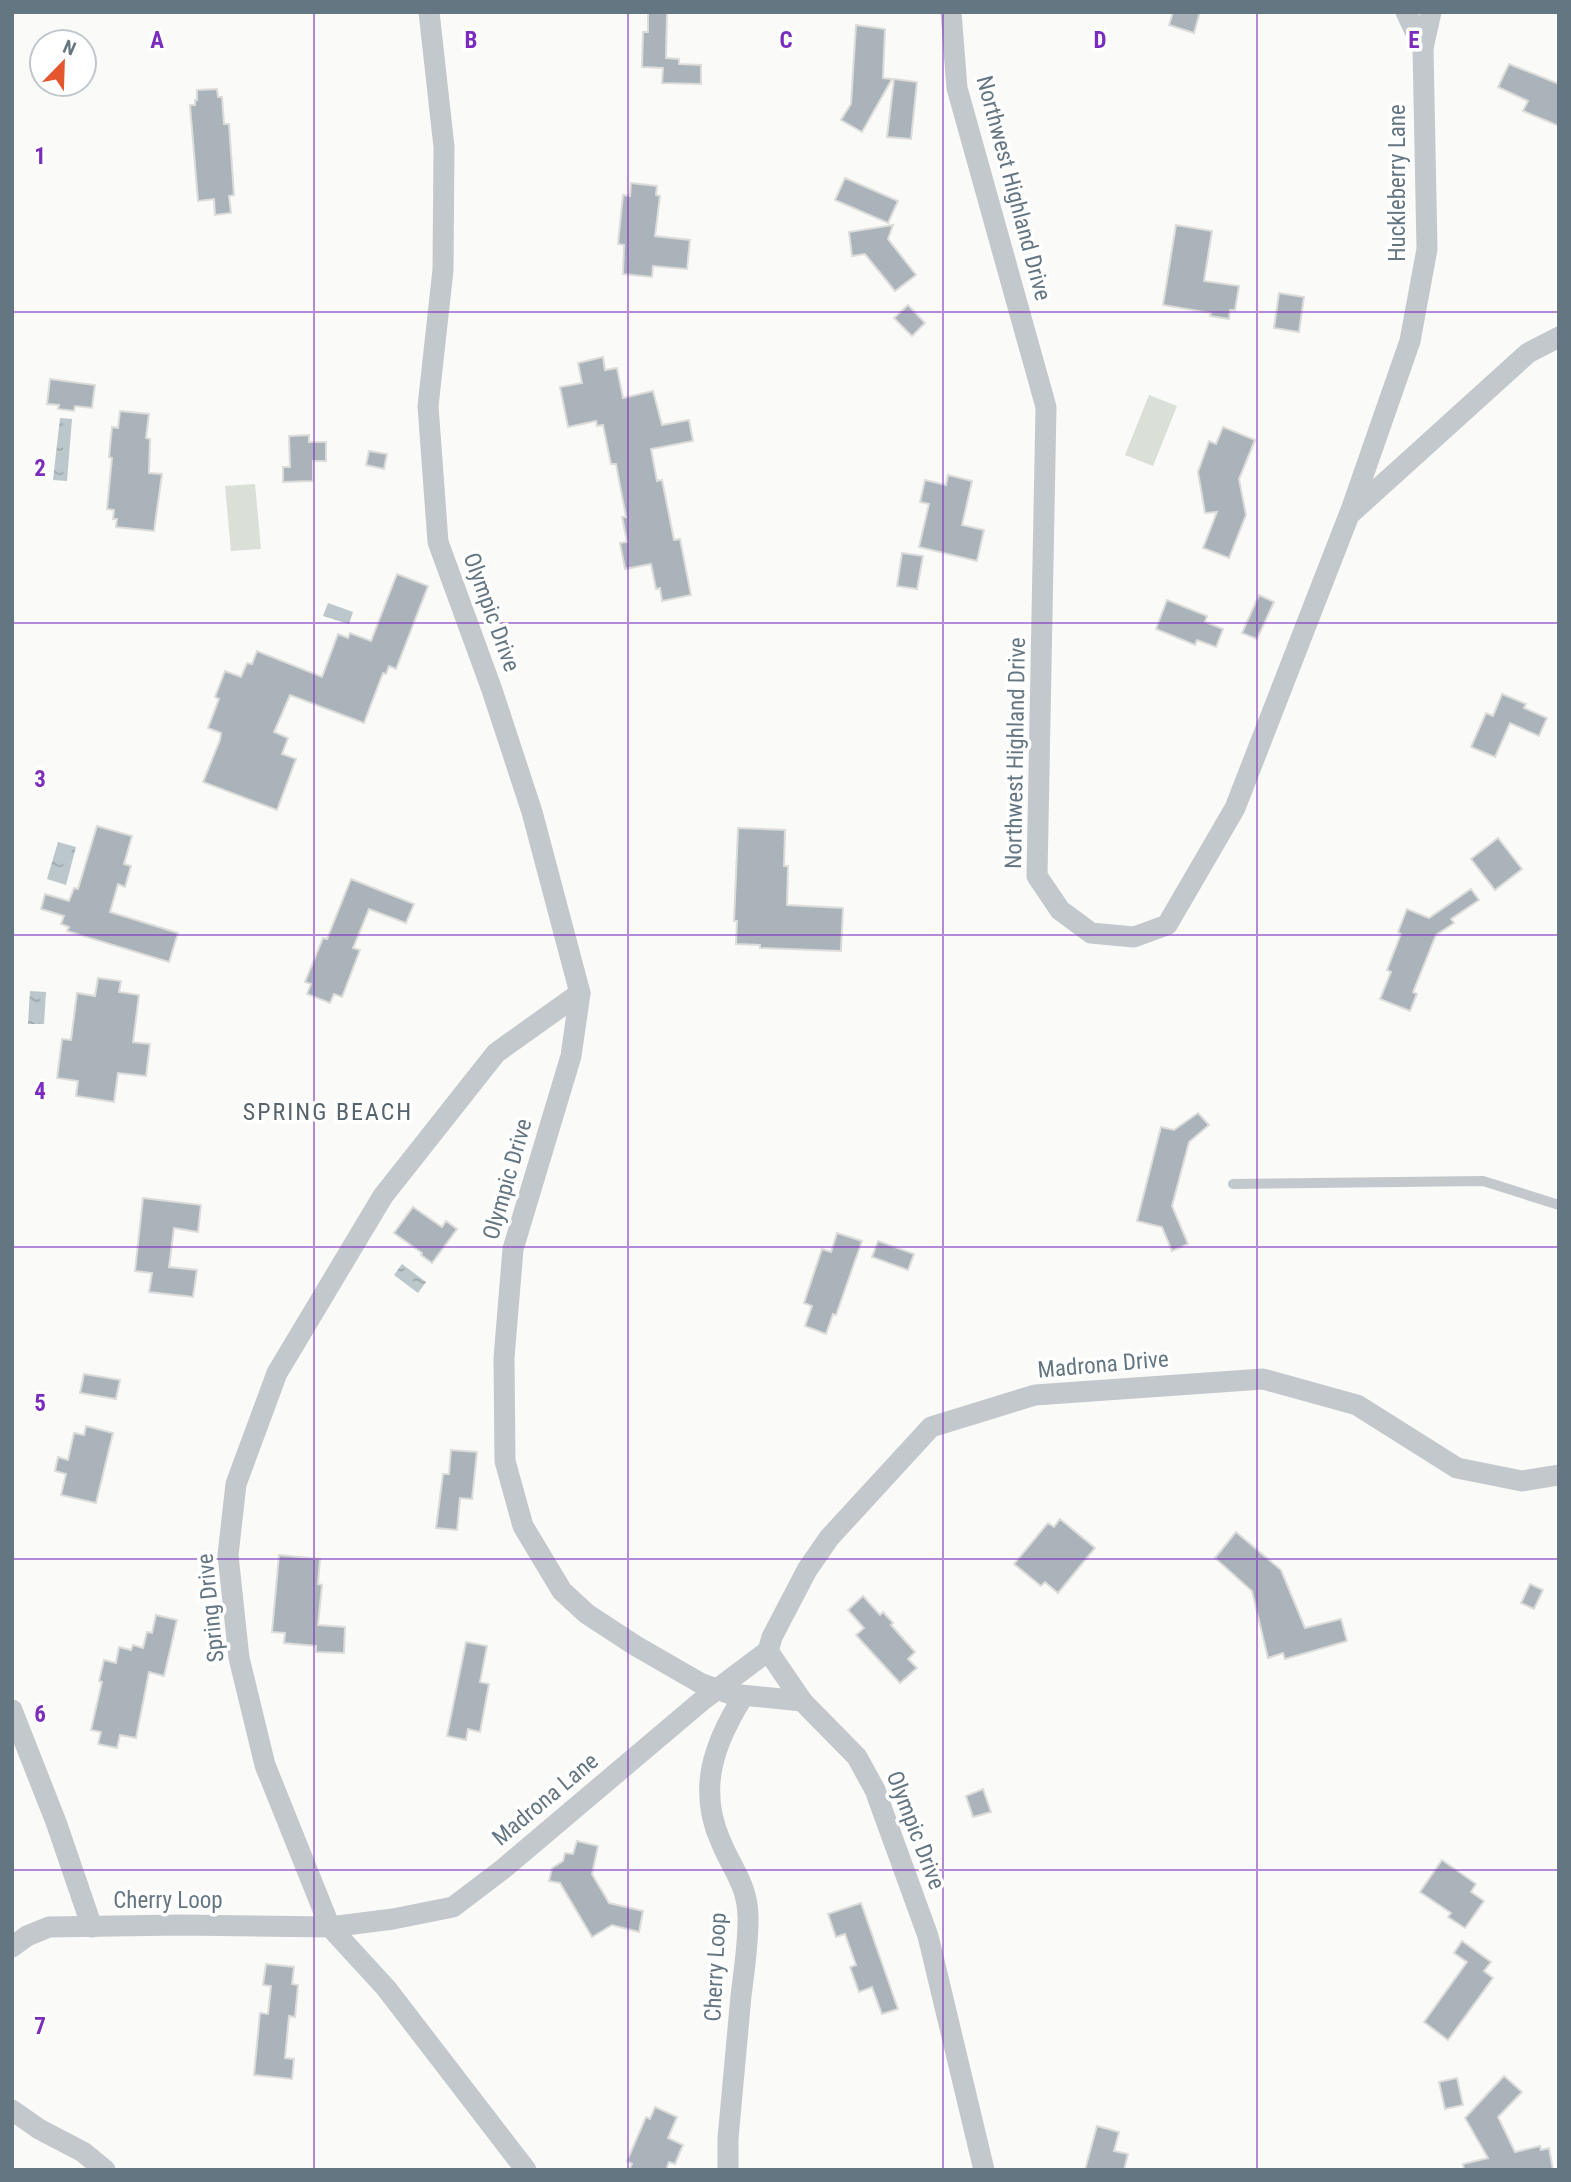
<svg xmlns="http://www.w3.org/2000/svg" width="1571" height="2182" viewBox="0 0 1571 2182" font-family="'Roboto Condensed',sans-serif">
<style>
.pitch{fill:#dadfd7}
.water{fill:url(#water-ripples)}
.building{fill:#aab3b9;stroke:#dcdcda;stroke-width:2}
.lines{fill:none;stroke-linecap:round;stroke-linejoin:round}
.service{stroke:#c3c8cc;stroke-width:10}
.minor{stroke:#c3c8cc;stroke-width:21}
.minor-bridge{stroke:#c3c8cc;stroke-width:21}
.grid{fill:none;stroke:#7b2cbf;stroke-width:2;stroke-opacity:0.55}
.labels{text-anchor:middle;stroke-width:7;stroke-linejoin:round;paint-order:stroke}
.street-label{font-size:23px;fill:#657683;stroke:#fff}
.neighbourhood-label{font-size:24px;letter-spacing:2px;fill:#57646e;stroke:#fff}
.grid-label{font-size:23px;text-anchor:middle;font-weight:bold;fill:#7b2cbf;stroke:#fff;stroke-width:7;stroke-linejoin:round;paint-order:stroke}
</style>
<defs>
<pattern id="water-ripples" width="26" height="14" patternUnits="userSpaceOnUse" patternTransform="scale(1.75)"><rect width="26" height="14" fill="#bbc7cb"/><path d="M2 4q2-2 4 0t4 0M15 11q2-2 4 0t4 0" fill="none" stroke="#9ca6aa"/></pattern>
</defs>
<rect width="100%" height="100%" fill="#fafaf8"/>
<g class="pitch">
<polygon points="1149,395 1177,406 1153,466 1125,455"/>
<polygon points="255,484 261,549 231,551 225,486"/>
</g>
<g class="water">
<polygon points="60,418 72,419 67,481 53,480"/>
<polygon points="328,603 353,612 349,624 323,616"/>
<polygon points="58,842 76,847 66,885 47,879"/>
<polygon points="30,991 46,992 44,1024 28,1024"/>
<polygon points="402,1264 426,1282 418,1293 394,1275"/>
</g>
<g class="building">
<polygon points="648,12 667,12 666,58 679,59 679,64 701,65 701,84 662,83 663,68 642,67 643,32 648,32"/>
<polygon points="1173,12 1200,12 1194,33 1169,25"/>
<polygon points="856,25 885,29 883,78 892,79 862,132 841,120 851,104"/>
<polygon points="1509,64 1559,84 1559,126 1523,111 1528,101 1498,87"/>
<polygon points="894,79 917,82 911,139 887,137"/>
<polygon points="217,89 218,97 222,97 224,124 229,124 234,195 229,196 231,213 215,215 214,199 198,201 190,105 195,105 195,100 197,100 197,90"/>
<polygon points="845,178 898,201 888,223 835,200"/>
<polygon points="631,183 657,186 656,195 660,196 655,236 690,240 687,269 653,266 652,277 623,274 624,245 618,244 623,195 630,196"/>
<polygon points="893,225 888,239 916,275 895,291 865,254 852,256 849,232"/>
<polygon points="1176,225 1212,231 1204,281 1239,286 1235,310 1230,310 1229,319 1210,316 1211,313 1163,305"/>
<polygon points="1279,293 1304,297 1299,332 1274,328"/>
<polygon points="908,305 925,323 912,336 894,318"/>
<polygon points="603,357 605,370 617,368 623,398 653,391 662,425 689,420 693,441 651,449 657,481 662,480 674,540 680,539 691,595 662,601 660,588 656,589 651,564 625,569 620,543 627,542 622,517 626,517 616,464 611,464 603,425 597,426 596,421 568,427 560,387 582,383 578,363"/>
<polygon points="50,379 95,385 92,408 75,406 74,411 58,409 59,405 47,404"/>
<polygon points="120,411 149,414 146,438 150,439 149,473 162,474 154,531 116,527 117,519 113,519 114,510 107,509 112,458 109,457 112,427 118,428"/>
<polygon points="1223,427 1255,440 1239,479 1246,515 1229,558 1203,548 1217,512 1205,513 1198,472 1209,441 1216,444"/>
<polygon points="309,435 309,442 326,442 326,461 313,461 313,481 283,482 283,467 290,467 289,436"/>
<polygon points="369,451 387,454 384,469 366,465"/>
<polygon points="948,475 972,481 962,525 984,530 977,561 919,547 929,504 920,502 925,480 946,485"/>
<polygon points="902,553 923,556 917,589 897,586"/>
<polygon points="397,574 428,586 396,669 389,666 386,674 383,673 364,723 290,695 274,732 288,738 282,754 296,759 277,810 203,782 220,740 221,733 208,728 219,699 215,697 225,671 241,677 247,663 252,664 257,651 322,677 338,634 348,638 350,633 371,641"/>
<polygon points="1259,595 1274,602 1257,639 1242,633"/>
<polygon points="1167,600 1207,616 1205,622 1223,629 1216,647 1197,640 1195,645 1156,629"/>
<polygon points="1502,694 1526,704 1524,708 1547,718 1539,736 1510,723 1495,757 1471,747 1486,713 1493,716"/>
<polygon points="97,826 132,836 124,864 131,866 125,887 118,884 110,912 178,933 169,962 67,931 69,927 61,924 64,916 41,909 45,894 69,901 74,888 78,889"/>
<polygon points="738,828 785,830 784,866 788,866 787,905 843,908 841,951 760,948 760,945 736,944 737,921 734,921"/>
<polygon points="1498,838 1522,869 1495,890 1471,859"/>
<polygon points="351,879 414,904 406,923 369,909 353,948 360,950 342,997 334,994 330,1003 307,994 311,984 305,982 323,938 327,939"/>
<polygon points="1471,889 1479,900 1451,919 1454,923 1436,935 1413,992 1417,994 1410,1011 1380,999 1391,972 1387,970 1401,934 1398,932 1407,909 1429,918"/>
<polygon points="98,978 121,981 119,992 139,995 133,1042 150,1044 146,1076 118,1073 114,1102 76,1096 78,1081 57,1078 62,1039 71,1040 77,993 95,996"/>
<polygon points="1198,1113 1209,1125 1189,1142 1172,1206 1188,1244 1172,1251 1162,1227 1137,1221 1161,1127 1174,1130"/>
<polygon points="143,1198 201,1205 198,1232 174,1228 169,1267 197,1270 193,1297 149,1292 152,1273 135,1271"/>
<polygon points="413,1207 442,1227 446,1221 457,1229 432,1263 421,1255 422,1253 394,1233"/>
<polygon points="837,1233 862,1241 836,1315 833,1314 826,1334 805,1326 812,1306 804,1303 822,1249 831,1252"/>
<polygon points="878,1241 914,1254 908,1270 872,1257"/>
<polygon points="84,1374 120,1380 116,1399 80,1393"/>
<polygon points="86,1426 113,1433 96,1503 61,1495 66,1474 55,1471 58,1457 68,1460 74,1433 84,1435"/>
<polygon points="451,1450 477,1452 472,1499 460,1498 457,1530 436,1528 443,1474 449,1474"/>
<polygon points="1060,1519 1095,1548 1058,1593 1045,1582 1041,1586 1014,1564 1048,1523 1054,1527"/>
<polygon points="1236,1532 1281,1570 1305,1628 1341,1619 1347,1641 1285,1659 1283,1653 1268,1658 1252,1591 1215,1558"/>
<polygon points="279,1555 320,1559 318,1584 322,1585 318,1625 345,1627 344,1653 316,1652 316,1646 284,1643 285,1633 272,1632"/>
<polygon points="1530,1584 1543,1590 1534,1609 1521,1603"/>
<polygon points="863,1596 880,1615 883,1612 893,1623 891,1625 915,1652 908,1659 917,1668 900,1683 856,1635 864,1628 848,1610"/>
<polygon points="156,1615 177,1620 164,1676 149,1672 136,1738 120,1735 117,1748 98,1744 101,1732 91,1730 102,1682 99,1681 104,1660 116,1663 119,1647 131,1650 133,1645 143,1648 147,1632 152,1633"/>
<polygon points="466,1642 487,1646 480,1682 489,1684 480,1732 468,1729 466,1740 447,1736"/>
<polygon points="983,1789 991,1812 973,1817 966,1796"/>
<polygon points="577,1841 598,1846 592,1874 609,1903 643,1911 639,1932 612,1925 592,1937 560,1883 549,1881 552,1868 563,1861 565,1853 573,1854"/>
<polygon points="1442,1860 1476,1884 1471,1892 1484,1901 1465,1928 1448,1917 1451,1913 1420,1892"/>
<polygon points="861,1903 898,2009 882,2014 872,1987 859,1992 850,1967 856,1965 845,1934 836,1937 828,1914"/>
<polygon points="1462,1941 1491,1962 1484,1971 1493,1978 1448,2040 1424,2022 1467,1962 1454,1953"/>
<polygon points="266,1964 294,1967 292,1984 298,1985 295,2017 289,2016 285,2058 294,2059 292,2079 254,2075 260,2013 268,2014 271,1986 263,1985"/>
<polygon points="1504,2076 1522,2092 1498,2117 1515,2152 1540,2146 1541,2150 1549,2148 1553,2170 1464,2170 1463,2164 1488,2158 1465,2118"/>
<polygon points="1457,2078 1463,2105 1445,2109 1439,2082"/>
<polygon points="655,2107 677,2117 668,2138 683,2145 675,2164 669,2162 666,2170 629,2170 632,2164 627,2161 646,2117 650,2119"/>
<polygon points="1097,2126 1119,2132 1114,2151 1128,2154 1124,2170 1085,2170"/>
</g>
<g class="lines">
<polyline class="service" points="1233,1184 1483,1181 1559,1205"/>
<g class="minor">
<polyline points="429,12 444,147 443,270 428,406 438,542 492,690 532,812 580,993 571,1056 513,1249 504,1358 505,1461 523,1526 562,1591 587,1614 636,1646 702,1684"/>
<polyline points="951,12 957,88 1046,407 1037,876 1060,910 1091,933 1134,937 1167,925 1235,808 1349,515 1528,353 1559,337"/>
<polyline points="1423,48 1431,12"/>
<polyline points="1350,513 1410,341 1427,249 1423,48 1406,12"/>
<polyline points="731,1694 802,1701 857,1757 875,1790 928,1936 984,2170"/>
<polyline points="802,1701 768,1651 772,1637 807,1570 829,1538 931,1427 1035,1395 1263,1379 1357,1405 1457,1468 1522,1481 1559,1475"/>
<polyline points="12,1710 56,1822 92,1927"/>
<polyline points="12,1947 27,1936 49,1927 180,1925 330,1927 393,1919 453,1907 503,1869 704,1699 768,1651"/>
<polyline points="12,2110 39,2129 83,2152 105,2170"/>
<polyline points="526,2170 386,1988 330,1927 265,1765 239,1658 228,1555 236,1484 277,1373 383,1196 496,1053 580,993"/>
<path d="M728,2170v-31c4,-48 9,-96 13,-143 3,-25 7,-50 7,-75 1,-34 -15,-50 -27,-79 -24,-53 -7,-99 22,-145"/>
</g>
<polyline class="minor-bridge" points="702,1684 731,1694"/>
</g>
<path class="grid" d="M314,12v2158M628,12v2158M943,12v2158M1257,12v2158M12,312h1547M12,623h1547M12,935h1547M12,1247h1547M12,1559h1547M12,1870h1547"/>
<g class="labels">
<g class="street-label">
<text transform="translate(1397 183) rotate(-90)" y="8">Huckleberry Lane</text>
<text transform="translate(1014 188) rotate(75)" y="8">Northwest Highland Drive</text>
<text transform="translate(492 612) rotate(70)" y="8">Olympic Drive</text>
<text transform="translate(1015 753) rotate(-89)" y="8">Northwest Highland Drive</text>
<text transform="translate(507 1179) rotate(-74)" y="8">Olympic Drive</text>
<text transform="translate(1103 1364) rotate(-5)" y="8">Madrona Drive</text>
<text transform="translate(210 1608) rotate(-96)" y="8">Spring Drive</text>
<text transform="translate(545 1799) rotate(-40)" y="8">Madrona Lane</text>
<text transform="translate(916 1830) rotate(69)" y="8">Olympic Drive</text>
<text x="168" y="1908">Cherry Loop</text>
<text transform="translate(715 1967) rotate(-87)" y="8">Cherry Loop</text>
</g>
<g class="neighbourhood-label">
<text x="328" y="1120">SPRING BEACH</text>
</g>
</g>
<g class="grid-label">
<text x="157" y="48">A</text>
<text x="471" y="48">B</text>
<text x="786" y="48">C</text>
<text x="1100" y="48">D</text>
<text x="1414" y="48">E</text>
<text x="40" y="164">1</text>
<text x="40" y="476">2</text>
<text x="40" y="787">3</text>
<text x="40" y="1099">4</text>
<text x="40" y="1411">5</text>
<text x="40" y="1722">6</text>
<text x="40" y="2034">7</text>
</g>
<rect width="1571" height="2182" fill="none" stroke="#657683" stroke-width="28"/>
<g transform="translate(63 63) rotate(23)"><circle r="33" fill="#ffffff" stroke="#c1c8cd" stroke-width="2"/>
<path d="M0-5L12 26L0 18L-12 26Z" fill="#e4572e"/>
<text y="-10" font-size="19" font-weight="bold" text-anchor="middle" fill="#657683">N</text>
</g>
</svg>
